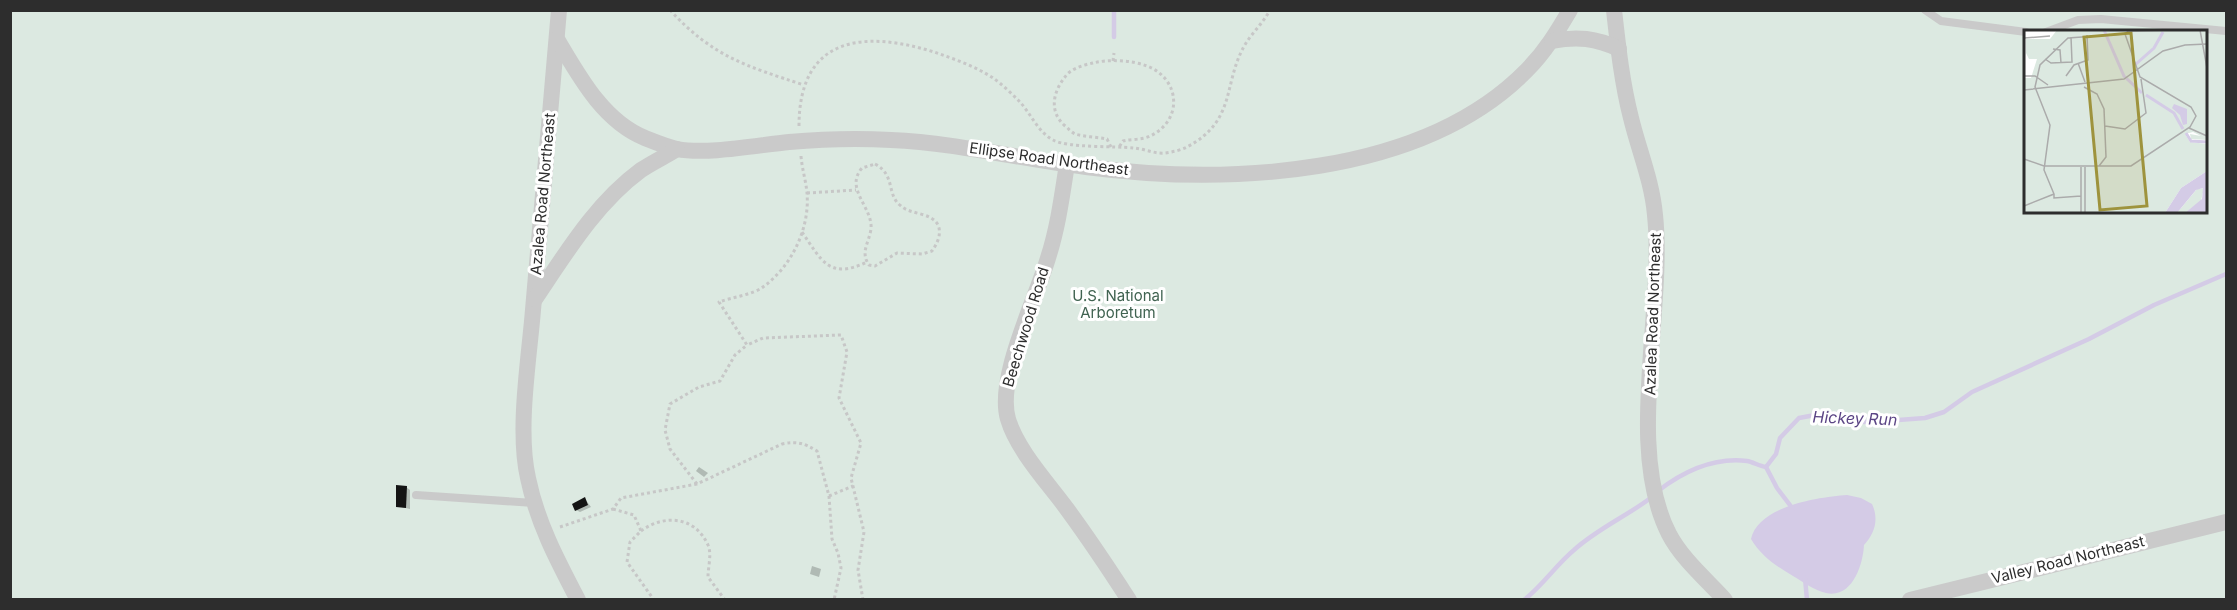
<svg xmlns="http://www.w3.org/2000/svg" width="2237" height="610" viewBox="0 0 2237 610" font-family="Inter,sans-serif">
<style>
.green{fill:#dce9e1;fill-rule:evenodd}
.water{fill:#d4cbe6}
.shadow{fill:#0003}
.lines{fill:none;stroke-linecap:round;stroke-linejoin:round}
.stream{stroke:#d4cbe6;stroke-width:4.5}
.building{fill:#141414}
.path{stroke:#c7c7c7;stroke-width:3;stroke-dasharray:3 3;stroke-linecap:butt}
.lane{stroke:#cacaca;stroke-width:8}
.street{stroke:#cacaca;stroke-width:16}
.labels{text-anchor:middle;stroke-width:6;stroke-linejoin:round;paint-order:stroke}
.street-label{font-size:15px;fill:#2d2d2d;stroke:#fff}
.park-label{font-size:15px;fill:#406351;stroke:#fff}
.water-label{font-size:16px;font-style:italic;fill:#5b4585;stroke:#fff}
.inset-river{fill:none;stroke:#d4cbe6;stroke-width:3}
.inset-road{fill:none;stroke:#ababab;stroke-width:1.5}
.view{fill:#9e933d;fill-opacity:0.15;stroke:#9e933d;stroke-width:3}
.inset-edge{fill:none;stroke:#2d2d2d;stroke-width:3}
</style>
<rect width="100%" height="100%" fill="#fff"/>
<path class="green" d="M11,11h2215v588h-2215zM2026,32h180v180h-180z"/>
<path class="water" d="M1847,495l14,3 11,6c7,15 3,29 -8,41 -1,20 -12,54 -38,48 -12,-3 -23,-11 -33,-17 -17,-10 -32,-20 -42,-37 7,-33 68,-42 96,-44z"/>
<g class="shadow">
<polygon points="699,467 708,473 704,477 696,471"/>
<polygon points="406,487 410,490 410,509 397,506"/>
<polygon points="585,499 591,507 580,512 576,510"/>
<polygon points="812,566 821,569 819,577 810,574"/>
</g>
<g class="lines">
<g class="stream">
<polyline points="1114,37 1114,10"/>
<polyline points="1766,467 1777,488 1793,509"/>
<path d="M1658,491c26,-20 56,-34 89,-30 6,1 12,5 19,6l10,-13 4,-16 19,-20 16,-3 49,7 21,-1 40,-3 19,-6 28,-20 117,-53 65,-34 72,-31"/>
<polyline points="1805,578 1807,600"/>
<path d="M1524,600c19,-15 32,-35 50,-50 23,-21 53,-34 78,-53"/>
</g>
</g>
<g class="building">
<polygon points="396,485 407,486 406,508 396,507"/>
<polygon points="585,497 588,505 575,511 572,504"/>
</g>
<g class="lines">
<g class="path">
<path d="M670,10c43,47 76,56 134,75"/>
<polyline points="1113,61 1114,53"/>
<path d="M799,126c0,-90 65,-96 135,-74 20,7 41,14 59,26 9,6 19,16 27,24 11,12 18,30 33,38 15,8 62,6 81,8 11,1 21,6 31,5 8,-1 16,-3 22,-6 51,-27 35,-65 59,-104 7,-11 17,-20 24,-33"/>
<path d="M1111,147l-4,-8c-10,-2 -22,-2 -32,-5 -4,-2 -7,-6 -11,-9 -15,-14 -11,-33 1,-48 5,-8 18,-12 28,-14 16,-4 38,-3 54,3 34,13 36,55 3,70 -8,4 -19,3 -27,5l-4,6"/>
<path d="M801,156c1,13 5,25 6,37 3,35 -15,73 -44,94 -11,8 -31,10 -44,15l28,43 16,-7 78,-3 6,17 -8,46 22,45 -10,35 13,54 -6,38 5,30"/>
<path d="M875,164c21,11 11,31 26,42 10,9 30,6 37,19 4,9 -1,19 -6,26l-10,3 -25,-1 -22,13 -6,-1c-9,-13 0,-22 2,-36 2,-22 -27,-40 -9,-61z"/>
<polyline points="807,193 856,190"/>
<path d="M802,232c20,29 27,48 65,30"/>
<polyline points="697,484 670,449 665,430 670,404 699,387 720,381 735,355 747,345"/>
<polyline points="829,496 853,486"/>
<polyline points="613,509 634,515 641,531 630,542 627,562 654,600"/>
<path d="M560,527l53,-18 8,-11 76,-14 85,-40c15,-3 22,-1 35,7l12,45 3,43 6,14 3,15 -7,32"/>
<path d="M641,531c23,-17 54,-15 67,14 4,9 0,22 0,32l17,23"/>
</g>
<g class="lane">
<polyline points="1925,10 1941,21 2026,32"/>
<polyline points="2046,32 2078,20 2101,19 2226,31"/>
<polyline points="416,495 534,503"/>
</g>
<g class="street">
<path d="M559,10c-9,100 -17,200 -26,300 -4,50 -16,120 -5,168 9,44 29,82 50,122"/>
<path d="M1614,10c4,36 8,73 17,108 8,33 21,63 24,97 10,96 -30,233 14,319 13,25 37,45 56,66"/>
<path d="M557,39c22,37 46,82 88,99 10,4 22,9 32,11 29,6 81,-4 112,-7 34,-3 68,-4 102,-2 67,3 129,19 195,27 140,18 335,11 441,-97 18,-18 30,-38 43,-60"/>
<path d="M1552,41c25,-5 44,-3 67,8"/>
<path d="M1067,164c-5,32 -9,63 -19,94 -12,41 -52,120 -40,161 9,31 40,64 59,90 22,30 42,60 62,91"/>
<path d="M535,299c31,-46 61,-96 106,-129 12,-8 25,-14 36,-21"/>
<polyline points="1910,600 2226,522"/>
</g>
</g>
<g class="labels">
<g class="street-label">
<text transform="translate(1049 159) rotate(8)" y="5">Ellipse Road Northeast</text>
<text transform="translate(543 194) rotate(-85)" y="5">Azalea Road Northeast</text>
<text transform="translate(1653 314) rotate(-88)" y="5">Azalea Road Northeast</text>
<text transform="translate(1026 327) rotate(-73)" y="5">Beechwood Road</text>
<text transform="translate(2068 560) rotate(-14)" y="5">Valley Road Northeast</text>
</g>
<g class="park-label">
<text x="1118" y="301">U.S. National<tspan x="1118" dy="17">Arboretum</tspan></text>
</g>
<g class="water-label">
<text transform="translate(1855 418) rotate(2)" y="6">Hickey Run</text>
</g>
</g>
<g transform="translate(2024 30)">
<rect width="183" height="183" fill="#fff"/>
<path d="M33,0h150v110l-16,-1 -1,-5 11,2 -8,-4 -8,2 5,8 17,2v27l-26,17 -16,25h-141v-135h7l6,-19h-8l-3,-6v-14h24zM180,158l-3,13 -16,12h-8l20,-24z" fill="#dce9e1"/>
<path d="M150,74l13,5v15l-4,1 -3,-10 -8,-7zM183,141v42h-22l17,-14 1,-11 -7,2 -19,23h-12l16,-25z" fill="#d4cbe6"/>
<path class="inset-river" d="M80,0l20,46 18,17M112,34l18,-16 9,-16M122,65l28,18 9,16M162,103l5,8 16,1"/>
<path class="inset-road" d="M176,0l7,38M105,1l42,-1M0,8l26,-2M29,19l7,1 1,13M21,29l6,4 21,-1 -1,-25M54,33l7,19M0,46h11l13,9M42,46l8,-11 14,-5 -1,-25M60,57l13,7 7,15 2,48 -7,9M0,60l100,-11 39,-28 22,-6 22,-1M81,96l20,3 21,-16 -5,-34M165,98l18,8M0,129l20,7h87l59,-39 6,-11 -5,-9 -51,-30 -15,-43M57,137v45M30,164v4l27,-2M0,176l30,-12 -10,-24 6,-45 -15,-38 5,-22 28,-27 56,-4 6,-4M61,182v-45"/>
<path class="view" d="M107,3l16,173 -47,4 -16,-173z"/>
<rect width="183" height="183" class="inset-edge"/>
</g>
<rect width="2237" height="610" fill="none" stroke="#2d2d2d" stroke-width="24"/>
</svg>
